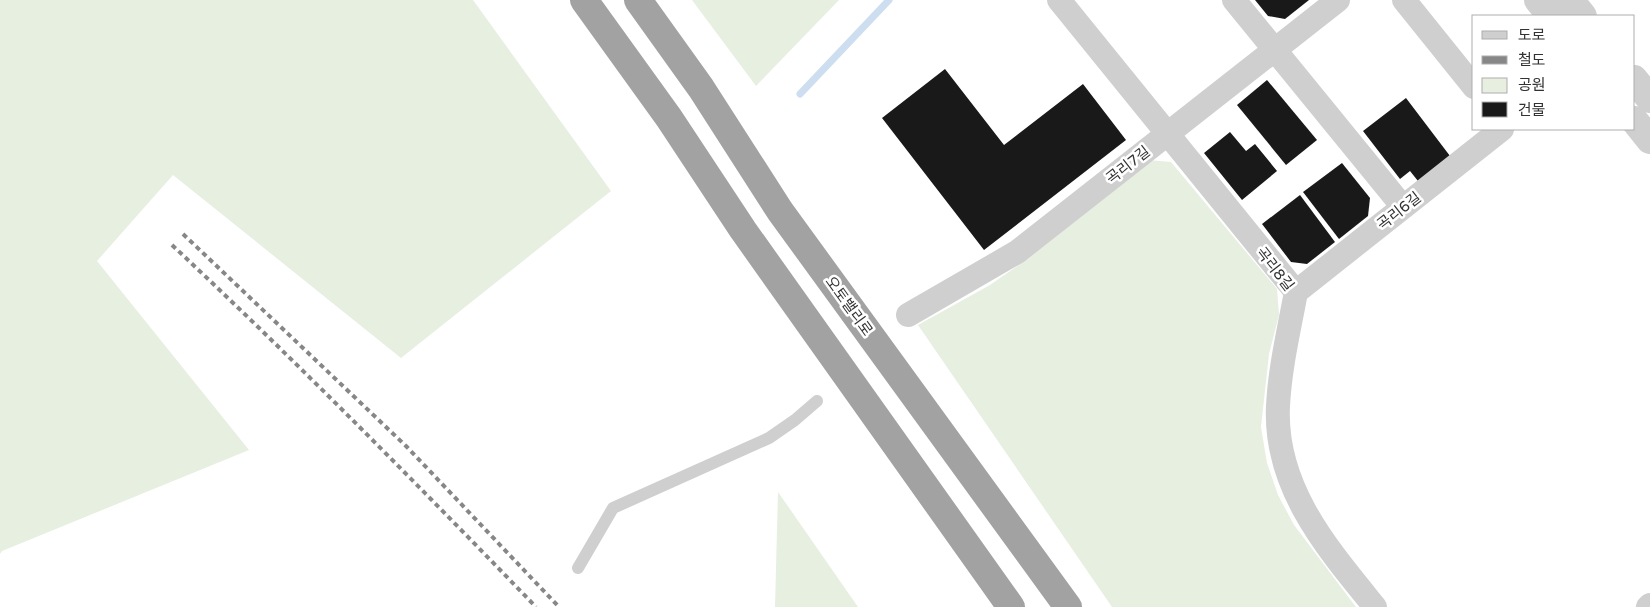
<svg xmlns="http://www.w3.org/2000/svg" width="1650" height="607" viewBox="0 0 1650 607" font-family="'Varela Round','Noto Sans KR',sans-serif">
<style>
.green{fill:#e7efe0}
.lines{fill:none;stroke-linecap:round;stroke-linejoin:round}
.stream{stroke:#ccdeef;stroke-width:7}
.building{fill:#191919}
.service{stroke:#cfcfcf;stroke-width:12}
.minor{stroke:#cfcfcf;stroke-width:24}
.tertiary{stroke:#cfcfcf;stroke-width:28}
.trunk{stroke:#a2a2a2;stroke-width:28}
.rail{stroke:#878787;stroke-width:4;stroke-dasharray:5 4;stroke-linecap:butt}
.labels{text-anchor:middle;stroke-width:5;stroke-linejoin:round;paint-order:stroke}
.street-label{font-size:15px;fill:#323232;stroke:#fff}
</style>
<rect width="100%" height="100%" fill="#fff"/>
<g class="green">
<polygon points="0,0 473,0 611,191 401,358 173,175 97,261 249,450 2,551 0,554"/>
<polygon points="692,0 839,0 756,86"/>
<polygon points="1148,160 1171,162 1277,289 1279,315 1269,354 1261,427 1267,463 1278,495 1294,525 1356,607 1112,607 918,325 990,285 1023,262"/>
<polygon points="778,492 858,607 775,607"/>
</g>
<g class="lines">
<polyline class="stream" points="800,94 889,0"/>
</g>
<g class="building">
<polygon points="1255,0 1309,0 1285,19 1268,16"/>
<polygon points="945,69 1004,145 1083,84 1126,140 984,250 882,118"/>
<polygon points="1267,80 1317,140 1286,165 1237,105"/>
<polygon points="1406,98 1450,156 1418,181 1410,171 1400,179 1363,131"/>
<polygon points="1230,132 1246,151 1255,144 1277,171 1242,200 1204,153"/>
<polygon points="1342,163 1370,198 1368,216 1339,239 1303,192"/>
<polygon points="1300,195 1335,242 1307,264 1291,262 1262,224"/>
</g>
<g class="lines">
<polyline class="service" points="578,568 613,508 769,438 795,420 817,401"/>
<g class="minor">
<path d="M1059,0l237,292c-7,38 -16,75 -18,114 -4,81 49,142 97,201"/>
<polyline points="1234,0 1403,207"/>
<polyline points="1404,0 1474,87"/>
<polyline points="1296,292 1502,129"/>
<polyline points="908,315 1017,252 1338,0"/>
<polyline points="1648,607 1650,605"/>
</g>
<g class="tertiary">
<polyline points="1538,0 1551,16"/>
<polyline points="1570,0 1583,16"/>
<polyline points="1634,79 1650,99"/>
<polyline points="1634,120 1650,140"/>
</g>
<g class="trunk">
<polyline points="584,0 669,118 743,230 1011,607"/>
<polyline points="638,0 701,88 780,211 1068,607"/>
</g>
<g class="rail">
<polyline points="183,234 406,446 559,607"/>
<path d="M172,245c125,117 245,239 364,362"/>
</g>
</g>
<g class="labels">
<g class="street-label">
<text transform="translate(1128 165) rotate(-38)" y="5">곡리7길</text>
<text transform="translate(1399 211) rotate(-38)" y="5">곡리6길</text>
<text transform="translate(1275 269) rotate(52)" y="5">곡리8길</text>
<text transform="translate(849 306) rotate(54)" y="5">오토밸리로</text>
</g>
</g>
<rect x="1472" y="15" width="162" height="115" fill="#ffffff" stroke="#adadad"/>
<rect x="1482" y="31" width="25" height="8" fill="#cfcfcf" stroke="#adadad"/>
<text x="1518" y="40" font-size="15" fill="#323232">도로</text>
<rect x="1482" y="56" width="25" height="8" fill="#878787" stroke="#adadad"/>
<text x="1518" y="65" font-size="15" fill="#323232">철도</text>
<rect x="1482" y="78" width="25" height="15" fill="#e7efe0" stroke="#adadad"/>
<text x="1518" y="90" font-size="15" fill="#323232">공원</text>
<rect x="1482" y="102" width="25" height="15" fill="#191919" stroke="#adadad"/>
<text x="1518" y="115" font-size="15" fill="#323232">건물</text>
</svg>
